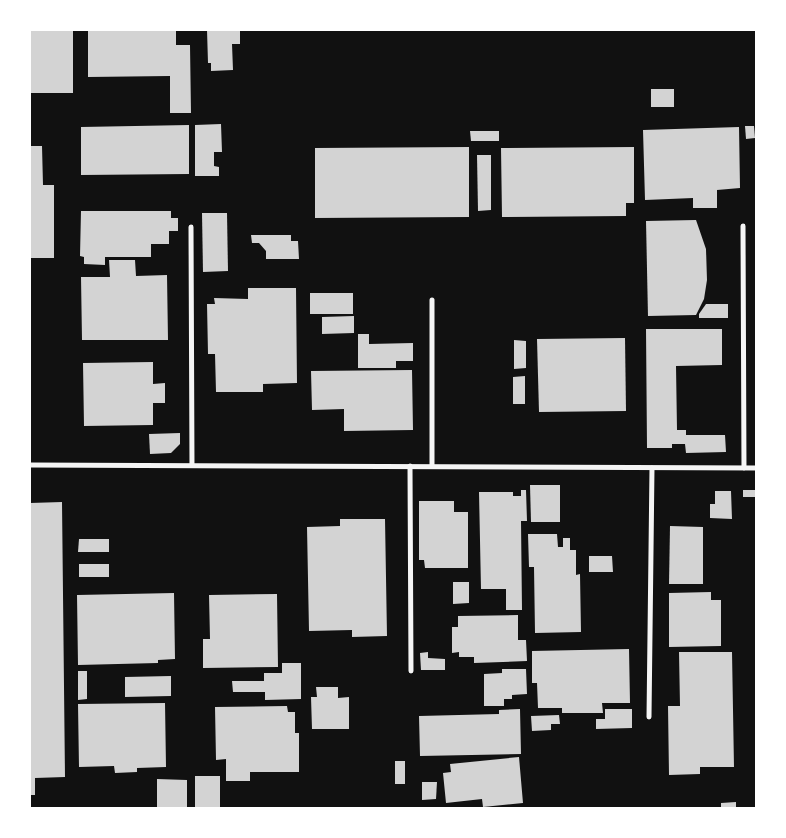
<svg xmlns="http://www.w3.org/2000/svg" width="786" height="838" viewBox="0 0 786 838" font-family="Lato,sans-serif">
<style>
.building{fill:#d3d3d3}
.lines{fill:none;stroke-linecap:round;stroke-linejoin:round}
.minor{stroke:#f5f5f5;stroke-width:5}
</style>
<rect width="100%" height="100%" fill="#111"/>
<g class="building">
<rect x="30" y="30" width="43" height="63"/>
<polygon points="88,30 176,30 176,45 190,45 191,113 170,113 170,76 88,77"/>
<polygon points="207,30 240,30 240,44 232,44 233,70 211,71 211,63 208,63"/>
<rect x="651" y="89" width="23" height="18"/>
<polygon points="221,124 222,152 214,152 214,166 219,167 219,176 195,176 195,125"/>
<polygon points="189,125 189,174 81,175 81,127"/>
<polygon points="745,126 754,126 755,138 746,139"/>
<polygon points="739,127 740,188 717,190 717,208 693,208 693,198 645,200 643,130"/>
<polygon points="470,131 499,131 499,141 471,141"/>
<polygon points="30,146 42,146 43,185 54,185 54,258 30,258"/>
<polygon points="469,147 469,217 315,218 315,148"/>
<polygon points="634,147 634,203 626,203 626,216 502,217 501,148"/>
<polygon points="477,155 491,155 491,210 478,211"/>
<polygon points="81,211 171,211 171,218 178,218 178,231 169,231 169,244 151,244 151,257 105,257 105,265 84,264 84,257 80,256"/>
<polygon points="202,213 227,213 228,271 203,272"/>
<polygon points="696,220 706,249 707,280 704,299 696,315 648,316 646,221"/>
<polygon points="251,235 291,235 291,241 298,241 299,259 266,259 266,251 259,243 252,243"/>
<polygon points="109,260 135,260 136,276 167,275 168,340 82,340 81,277 110,277"/>
<polygon points="248,288 296,288 297,383 263,384 263,392 216,392 215,354 208,354 207,304 215,304 214,298 248,299"/>
<rect x="310" y="293" width="43" height="21"/>
<polygon points="706,304 728,304 728,318 699,318 699,314"/>
<polygon points="354,316 354,333 322,334 322,317"/>
<polygon points="646,329 722,329 722,365 676,366 677,430 686,430 686,435 725,435 726,452 686,453 685,444 672,444 672,448 647,448"/>
<polygon points="358,334 369,334 369,344 413,343 413,361 396,361 396,368 358,368"/>
<polygon points="625,338 626,411 539,412 537,339"/>
<polygon points="514,340 526,341 526,368 514,369"/>
<polygon points="153,362 153,384 165,383 165,403 153,403 153,425 84,426 83,363"/>
<polygon points="412,370 413,430 344,431 344,409 312,410 311,371"/>
<polygon points="525,376 525,404 513,404 513,377"/>
<polygon points="180,433 180,444 171,453 150,454 149,434"/>
<polygon points="530,485 560,485 560,522 531,522"/>
<polygon points="521,490 526,490 527,521 521,521 522,610 506,610 506,589 481,589 479,492 513,492 513,496 521,496"/>
<rect x="743" y="490" width="13" height="7"/>
<polygon points="715,491 731,491 732,519 710,518 710,504 715,504"/>
<polygon points="419,501 454,501 454,512 468,512 468,568 425,568 424,560 419,560"/>
<polygon points="62,502 65,777 35,778 35,795 30,795 30,503"/>
<polygon points="340,519 385,519 387,636 352,637 352,630 309,631 307,527 340,526"/>
<polygon points="670,526 703,527 703,584 669,584"/>
<polygon points="528,534 557,534 558,547 563,547 563,538 570,538 570,550 576,550 576,575 580,574 581,632 535,633 534,567 529,567"/>
<polygon points="79,539 109,539 109,552 78,552"/>
<polygon points="589,556 612,556 613,572 589,572"/>
<rect x="79" y="564" width="30" height="13"/>
<polygon points="453,582 469,582 469,603 453,604"/>
<polygon points="711,592 711,600 721,600 721,646 669,647 669,593"/>
<polygon points="174,593 175,659 158,660 158,663 78,665 77,595"/>
<polygon points="277,594 278,667 203,668 203,639 210,639 209,595"/>
<polygon points="518,615 518,640 526,640 527,661 474,663 474,657 459,657 459,652 452,653 452,627 458,627 458,616"/>
<polygon points="629,649 630,703 602,703 603,713 562,713 562,708 538,708 537,683 532,683 532,651"/>
<polygon points="428,652 428,658 445,659 445,670 421,670 420,653"/>
<polygon points="679,652 732,652 734,767 700,767 700,774 669,775 668,706 680,706"/>
<polygon points="282,663 301,663 301,699 265,700 265,692 233,692 232,681 264,681 264,673 282,673"/>
<polygon points="502,669 526,669 527,694 512,695 512,699 504,699 504,706 484,706 484,674 502,673"/>
<polygon points="78,671 87,671 87,699 78,700"/>
<polygon points="171,676 171,696 125,697 125,677"/>
<polygon points="316,687 338,687 338,698 349,697 349,729 312,729 311,697 317,697"/>
<polygon points="165,703 166,767 137,768 137,772 115,773 114,766 79,767 78,704"/>
<polygon points="287,706 288,712 295,712 295,733 299,733 299,772 250,772 250,781 226,781 226,759 216,760 215,707"/>
<polygon points="520,709 521,754 420,756 419,716 499,714 499,710"/>
<polygon points="605,709 632,709 632,728 596,729 596,719 605,719"/>
<polygon points="559,715 560,724 551,724 551,730 532,731 531,716"/>
<polygon points="519,757 523,803 483,807 482,799 446,803 443,773 451,772 450,764"/>
<rect x="395" y="761" width="10" height="23"/>
<rect x="195" y="776" width="25" height="32"/>
<polygon points="157,779 187,780 187,808 157,808"/>
<polygon points="422,782 437,782 436,799 422,800"/>
<polygon points="736,802 736,808 721,808 721,803"/>
</g>
<g class="lines">
<g class="minor">
<polyline points="743,226 744,468"/>
<polyline points="191,227 192,465"/>
<polyline points="30,465 756,468"/>
<polyline points="410,466 411,671"/>
<polyline points="432,466 432,300"/>
<polyline points="649,717 652,468"/>
</g>
</g>
<rect width="786" height="838" fill="none" stroke="#ffffff" stroke-width="62"/>
</svg>
